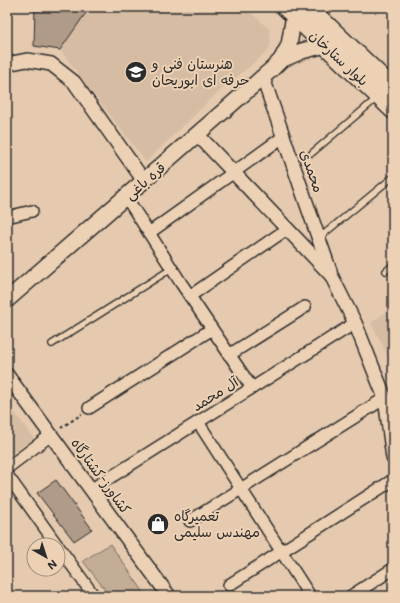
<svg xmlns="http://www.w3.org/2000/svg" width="400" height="603" viewBox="0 0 400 603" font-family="Mali,'Playpen Sans Arabic',sans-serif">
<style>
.built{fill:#d5bca3}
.green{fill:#c3ad96;stroke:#776c60}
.building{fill:#af9b88;stroke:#2b2b2b}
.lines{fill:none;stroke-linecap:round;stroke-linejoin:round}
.service-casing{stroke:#2b2b2b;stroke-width:8}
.minor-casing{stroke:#2b2b2b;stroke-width:14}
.tertiary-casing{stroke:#2b2b2b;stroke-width:16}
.secondary-casing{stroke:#2b2b2b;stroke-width:18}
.primary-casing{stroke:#2b2b2b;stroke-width:20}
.path{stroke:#2b2b2b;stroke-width:2;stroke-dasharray:3 3;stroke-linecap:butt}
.service{stroke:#edd1b4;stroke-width:5.5}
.minor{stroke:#edd1b4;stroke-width:11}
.tertiary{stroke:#edd1b4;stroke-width:13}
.secondary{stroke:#edd1b4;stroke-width:15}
.primary{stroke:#edd1b4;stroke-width:17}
.labels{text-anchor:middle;stroke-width:4;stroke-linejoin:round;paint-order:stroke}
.street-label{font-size:14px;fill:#2b2b2b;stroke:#edd1b4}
.poi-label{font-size:14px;fill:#2b2b2b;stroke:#edd1b4;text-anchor:start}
</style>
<rect width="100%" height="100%" fill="#e5caaf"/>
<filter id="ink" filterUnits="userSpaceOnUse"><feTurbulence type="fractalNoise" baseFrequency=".025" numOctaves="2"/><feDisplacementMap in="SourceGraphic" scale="8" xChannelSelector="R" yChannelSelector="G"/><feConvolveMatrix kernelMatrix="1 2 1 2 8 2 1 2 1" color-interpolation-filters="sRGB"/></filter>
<g filter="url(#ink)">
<g class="built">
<polygon points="90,7 245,7 269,29 271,41 269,50 215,95 146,162 60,50"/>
<polygon points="393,307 393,375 385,350 371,323"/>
<polygon points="7,403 34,438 7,457"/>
</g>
<polygon class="green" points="110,544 145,594 142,596 110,596 83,561"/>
<g class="building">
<polygon points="35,7 90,7 60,50 34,46"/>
<polygon points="56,480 92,529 74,541 37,493"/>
</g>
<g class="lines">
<g class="service-casing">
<g id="service">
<polyline points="312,153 377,98"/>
<polyline points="319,238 393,177"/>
<polyline points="386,271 393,265"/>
<polyline points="52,344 171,269"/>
</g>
</g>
<g class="minor-casing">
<g id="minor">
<polyline points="126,197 181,283 252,388"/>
<polyline points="7,217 32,211"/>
<polyline points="149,233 283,137"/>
<polyline points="190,296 287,229"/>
<polyline points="229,355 305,307"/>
<polyline points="89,408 212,329"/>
<polyline points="198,422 310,596"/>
<polyline points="7,468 51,435"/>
<polyline points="7,475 57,545"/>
<polyline points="92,489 355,323"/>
<polyline points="190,521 385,398"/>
<polyline points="58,546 94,596"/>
<polyline points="229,585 393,480"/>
<polyline points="351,596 393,569"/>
</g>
</g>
<g class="tertiary-casing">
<g id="tertiary">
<polyline points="7,64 27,60 51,64 74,82 144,181"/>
<polyline points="263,78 330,271"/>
<polyline points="197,134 331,275 355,323 385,398 393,458"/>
<polyline points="7,375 169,596"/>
</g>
</g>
<g class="secondary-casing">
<g id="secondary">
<polyline points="281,60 302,51 325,45 333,38"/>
<polyline points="7,300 272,69 281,60 289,45 294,15 302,7"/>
</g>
</g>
<g class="primary-casing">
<g id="primary">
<polyline points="285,7 393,110"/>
<polyline points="308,7 393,88"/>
</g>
</g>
<polyline class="path" points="61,428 82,414"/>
<use href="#service" class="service"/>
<use href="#minor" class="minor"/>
<use href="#tertiary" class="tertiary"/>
<use href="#secondary" class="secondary"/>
<use href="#primary" class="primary"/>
</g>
</g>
<defs>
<g id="school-disc" transform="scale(1.15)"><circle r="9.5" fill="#2b2b2b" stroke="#edd1b4"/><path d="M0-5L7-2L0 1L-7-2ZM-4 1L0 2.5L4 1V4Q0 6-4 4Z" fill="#fff"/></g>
<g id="shop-disc" transform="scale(1.15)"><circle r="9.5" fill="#2b2b2b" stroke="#edd1b4"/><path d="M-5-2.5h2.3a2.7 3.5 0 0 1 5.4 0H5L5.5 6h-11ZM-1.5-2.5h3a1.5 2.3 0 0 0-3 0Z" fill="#fff"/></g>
</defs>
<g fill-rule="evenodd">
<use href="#school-disc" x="136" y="72"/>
<use href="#shop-disc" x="158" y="524"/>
</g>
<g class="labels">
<g class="street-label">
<text transform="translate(339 58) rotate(43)" y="5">بلوار ستارخان</text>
<text transform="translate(312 171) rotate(71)" y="5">محمدی</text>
<text transform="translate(145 181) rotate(-41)" y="5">قره باغی</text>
<text transform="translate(215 394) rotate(-32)" y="5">آل محمد</text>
<text transform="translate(101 476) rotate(54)" y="5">کشاورز-کشتارگاه</text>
</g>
<g class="poi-label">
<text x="152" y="69">هنرستان فنی و<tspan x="152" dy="16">حرفه ای ابوریحان</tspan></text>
<text x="174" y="521">تعمیرگاه<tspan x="174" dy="16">مهندس سلیمی</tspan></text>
</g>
</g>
<rect width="400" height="603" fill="none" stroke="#edd1b4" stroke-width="24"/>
<rect x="12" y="12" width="376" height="579" fill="none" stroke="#2b2b2b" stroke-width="1.5" filter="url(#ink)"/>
<g transform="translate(46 557) rotate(141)"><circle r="19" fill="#edd1b4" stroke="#9f8f7d"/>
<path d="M0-3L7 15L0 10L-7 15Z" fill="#2b2b2b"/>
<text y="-6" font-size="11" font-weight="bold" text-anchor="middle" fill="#2b2b2b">N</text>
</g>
</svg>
